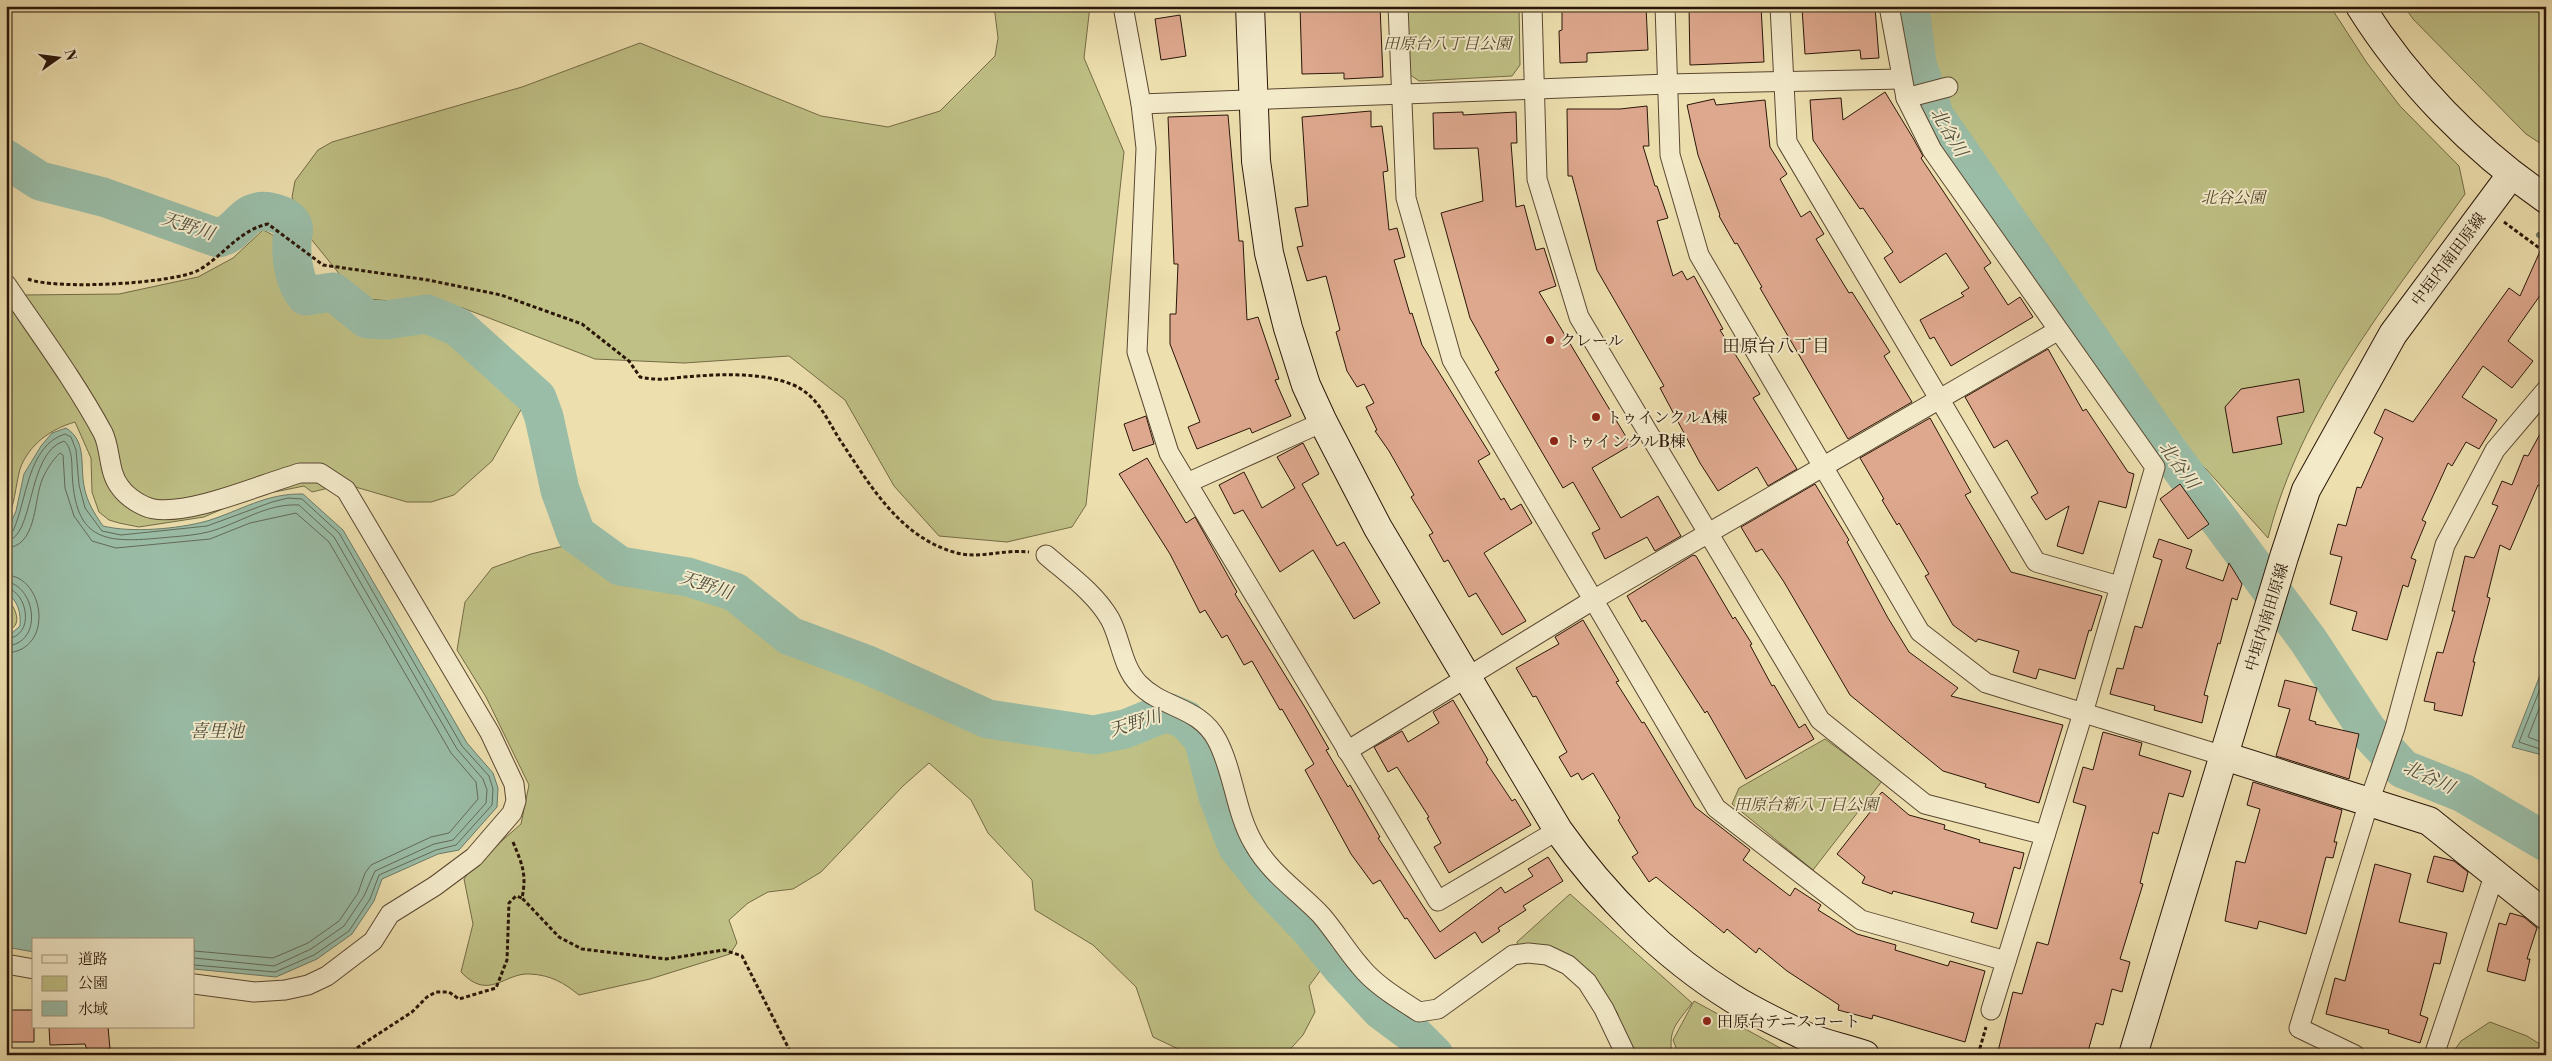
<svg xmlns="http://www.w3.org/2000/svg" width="2552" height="1061" viewBox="0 0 2552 1061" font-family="'Libre Bodoni','Noto Serif JP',serif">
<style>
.green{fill:#bfc085;stroke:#746b46}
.water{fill:#9abda7;stroke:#6d7a67}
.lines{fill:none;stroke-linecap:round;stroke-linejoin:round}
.shore{stroke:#626a58;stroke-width:1}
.stream{stroke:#6d7a67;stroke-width:6}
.river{stroke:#9abda7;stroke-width:39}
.building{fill:#dea88e;stroke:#2a1608}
.street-casing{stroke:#5b4832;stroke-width:21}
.secondary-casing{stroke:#2a1608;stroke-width:30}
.path{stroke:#2a1608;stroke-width:3;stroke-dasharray:4 2.5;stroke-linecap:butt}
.street{stroke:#f3eaca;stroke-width:19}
.secondary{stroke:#f3eaca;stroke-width:28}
.poi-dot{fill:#8f2418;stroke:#f3eaca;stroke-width:2}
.labels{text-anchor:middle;stroke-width:4;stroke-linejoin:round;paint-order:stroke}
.park-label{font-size:16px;font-style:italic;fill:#57492e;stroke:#f3eaca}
.street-label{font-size:16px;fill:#2a1608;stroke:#f3eaca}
.poi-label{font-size:16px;fill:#2a1608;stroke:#f3eaca;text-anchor:start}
.water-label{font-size:18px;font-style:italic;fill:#515040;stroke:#f3eaca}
.neighbourhood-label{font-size:18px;fill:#2a1608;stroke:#f3eaca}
</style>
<rect width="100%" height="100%" fill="#eddfae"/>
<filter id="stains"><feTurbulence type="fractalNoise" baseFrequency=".004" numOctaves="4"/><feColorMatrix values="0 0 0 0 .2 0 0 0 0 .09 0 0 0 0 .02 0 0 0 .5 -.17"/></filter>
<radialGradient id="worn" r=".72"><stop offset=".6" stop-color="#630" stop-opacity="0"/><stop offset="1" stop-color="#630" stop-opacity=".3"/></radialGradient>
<g class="green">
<polygon points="994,6 1090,6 1084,58 1124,152 1086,505 1072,527 1007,542 939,536 894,486 845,400 789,356 684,363 595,359 463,308 369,299 354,292 303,229 292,197 295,181 318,150 332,142 522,87 640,43 821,116 888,127 940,111 995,56 998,38"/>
<polygon points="1408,6 1519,6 1520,65 1512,76 1419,81 1409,74"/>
<path d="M1921,6h409l37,57 33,43 59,60 6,28c-76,107 -164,214 -197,344l-62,-69 -25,-20 -44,-66 -90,-121 -82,-119 -23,-46 -13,-38z"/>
<polygon points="2404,6 2546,6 2546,147 2526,134 2413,19"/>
<path d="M263,230c26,12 19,17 25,41 3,10 13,22 19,31l21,-1 12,10 27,13 21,1 20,-4 27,3 43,24 46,47 -1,11 -31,55 -38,34 -23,7h-24l-62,-18 -33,8 -8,-6 -54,11 -46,20 -65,10 -20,-4 -10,-3 -10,-8 -7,-20 -1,-34 -16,-36c-24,7 -46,22 -55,47 -5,19 -5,36 -14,54v-236l17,8 96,-1 79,-17 35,-19z"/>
<path d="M568,545l48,25 14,1 168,56 52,27 73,46 17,16 62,19 62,9h49l44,-24 28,7 49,129 17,17 25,36 28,28 16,34 -11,15 6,26 -12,23 -18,20h-94l-38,-18 -17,-50 -43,-42 -58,-35 -3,-30 -44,-47 -17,-33 -42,-37 -26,23 -82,86 -28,17 -25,3 -20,11 -19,17 8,23 -7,11 -80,25 -71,16c-15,-12 -28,-20 -49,-21 -25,-2 -41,28 -69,-2l12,-48 -9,-45 8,-12 49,-43 8,-39 -43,-88 -29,-47 8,-48 27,-34 39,-14z"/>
<path d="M6,597c9,10 19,29 0,34z"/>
<polygon points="1825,739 1882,781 1813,870 1732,804 1739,788"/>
<path d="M1570,894l122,109c-15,21 -24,25 -20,52h-41l-14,-43 -45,-51 -53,-7 -2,-12z"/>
<polygon points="1694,1001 1793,1055 1679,1055 1673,1040"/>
<polygon points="2490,1022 2527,1036 2546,1048 2546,1055 2451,1055 2461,1041"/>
</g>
<g class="water">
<path d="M66,428c21,13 14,37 18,58 3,16 10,27 19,40 28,7 75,3 104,-5 33,-10 59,-28 96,-27l40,36 124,213 26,30 5,15 -1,19 -38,43 -21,4 -56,25 -8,22 -22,33 -35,25 -41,18 -82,-8v-29h-160v12l-28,-5v-312l6,-2 8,-7c1,-14 -2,-25 -14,-34v-59l10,-22 8,-37 17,-28 11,-13z"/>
<polygon points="2546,660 2546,756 2512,747"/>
</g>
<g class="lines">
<g class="shore">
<path d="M6,534l7,-3c14,-30 14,-85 52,-97l6,3 5,13 3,35 6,23 17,23 19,4 86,-9 65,-24 16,-4 14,1 37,34 123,213 27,30 4,13 -1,16 -36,40 -20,5 -57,25 -9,24 -21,32 -35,24 -39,17 -81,-7"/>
<path d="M6,541c29,-2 20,-88 58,-100 7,5 8,19 8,28 2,77 36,74 99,68 12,-1 25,-2 37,-5 31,-8 58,-29 91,-27l35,32 123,212 26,30 4,11 -1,13 -33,37 -19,4 -59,27 -11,25 -20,30 -33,23 -37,17 -80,-8"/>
<path d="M6,548c30,-1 28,-45 35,-65 3,-10 12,-24 19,-30l3,2 2,33 9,28 18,25 24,7 94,-9 40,-16 46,-10 33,29 122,211 25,29 2,17 -29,34 -18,4 -60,28 -6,8 -7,20 -19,28 -31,22 -35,15 -79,-7"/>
<path d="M6,575c39,1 49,76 0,78"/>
<path d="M6,582c29,2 39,62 0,64"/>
<path d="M6,588c22,3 30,49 0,51"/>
<polyline points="2546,674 2519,742 2546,751"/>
<polyline points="2546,691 2528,737 2546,744"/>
</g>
<polyline class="stream" points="2539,235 2546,239"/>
<g class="river">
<polyline points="1910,6 1917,64 1935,117 2166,448 2308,640 2367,730 2403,769 2463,793 2546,842"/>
<path d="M6,159l34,22 63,16 115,41c23,-5 24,-31 52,-26 9,2 19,5 23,14 2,4 -1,10 -1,15 -1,17 2,42 14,55l27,-4 34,27 19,1 41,-6 31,13 79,71 7,19 16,73 16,44 44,32 68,11 47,15 55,44 78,29 120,54 106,16 31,-6 42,-17 19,8 17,19 15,57 19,50 31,39 42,44 32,39 39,42 31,23 22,22"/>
</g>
</g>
<g class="building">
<polygon points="1300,6 1380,6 1383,77 1344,79 1344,73 1302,74"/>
<polygon points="1562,6 1646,6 1648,50 1587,53 1587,62 1560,63 1559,31 1562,30"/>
<polygon points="1689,6 1761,6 1764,62 1690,65"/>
<polygon points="1830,6 1830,10 1875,7 1879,58 1861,59 1860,50 1805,54 1802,8"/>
<polygon points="1180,15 1186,56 1161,60 1155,19"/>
<polygon points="1885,92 1913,138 1923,156 1921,158 1991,263 1984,268 2008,305 2020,297 2033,317 1951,366 1934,337 1930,339 1920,320 1964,296 1961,293 1969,288 1946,253 1900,283 1884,258 1893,252 1863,208 1860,209 1813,140 1810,100 1841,98 1843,120"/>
<polygon points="1714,99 1716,105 1765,100 1770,147 1787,174 1780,179 1801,217 1810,211 1824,234 1816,239 1849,293 1852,292 1890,352 1884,356 1912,402 1848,439 1760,288 1762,287 1737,243 1735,244 1719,216 1720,215 1698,155 1687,105"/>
<polygon points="1647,106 1649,146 1643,146 1655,186 1657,186 1668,218 1657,221 1673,276 1682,271 1687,280 1694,276 1723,329 1720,330 1760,394 1753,398 1797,469 1768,486 1757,467 1718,491 1700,463 1660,388 1664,386 1597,270 1572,176 1568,176 1567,109 1620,109"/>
<polygon points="1371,111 1371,127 1382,126 1388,171 1383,172 1389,230 1397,228 1405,257 1394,260 1410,314 1412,313 1422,345 1490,454 1478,461 1501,500 1504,498 1511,510 1521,504 1532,523 1484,553 1526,621 1502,635 1476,593 1469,597 1448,560 1444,562 1429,535 1433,533 1411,497 1414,495 1389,451 1375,431 1377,430 1366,407 1374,403 1364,384 1357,387 1347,371 1336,332 1340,330 1326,276 1307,281 1297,247 1303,246 1295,208 1308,206 1302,117"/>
<polygon points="1463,112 1463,115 1516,112 1517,143 1511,143 1516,207 1524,205 1536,250 1544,248 1556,286 1539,292 1631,445 1592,468 1621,518 1658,496 1681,536 1655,551 1647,537 1605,559 1592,533 1600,529 1573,482 1563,488 1495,372 1499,370 1470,318 1441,213 1483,201 1478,148 1434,149 1433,113"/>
<polygon points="1228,115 1239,241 1243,241 1247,320 1258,317 1279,379 1275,380 1291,416 1252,433 1250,428 1197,449 1188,427 1200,422 1170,344 1170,314 1176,314 1178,264 1174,264 1168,117"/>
<polygon points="2546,238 2546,287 2508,341 2533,361 2512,388 2483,366 2462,397 2497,420 2479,449 2466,442 2452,466 2448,463 2422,520 2426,522 2411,558 2416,560 2408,587 2403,585 2387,640 2352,630 2357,612 2330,604 2342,557 2330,554 2338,524 2346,526 2357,487 2361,488 2383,438 2374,433 2385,409 2413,422 2509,288 2520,296"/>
<polygon points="2048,349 2083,411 2086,409 2128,472 2134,474 2126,508 2099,501 2083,554 2057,546 2069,506 2046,520 2031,497 2038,493 2007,440 1994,448 1965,397"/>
<polygon points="2299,379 2304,412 2277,417 2282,444 2233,453 2225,407 2241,389"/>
<polygon points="1146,416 1154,444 1133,451 1124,424"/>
<polygon points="1930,418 1971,492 1965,495 2011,572 2102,596 2091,631 2089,630 2075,679 2039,669 2036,679 2013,672 2019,651 1978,639 1976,642 1953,625 1925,576 1929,574 1899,523 1897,525 1882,500 1884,499 1860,458"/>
<polygon points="2546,423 2546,488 2538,485 2510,550 2500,545 2487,597 2490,598 2473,662 2475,662 2462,716 2434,710 2435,703 2424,701 2437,652 2443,653 2455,611 2452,611 2465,556 2474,558 2498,506 2492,504 2502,481 2512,485 2524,455 2528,456"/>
<polygon points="1303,443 1319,474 1302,484 1337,546 1344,542 1380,603 1354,619 1313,550 1280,572 1243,510 1234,514 1219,485 1244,472 1262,508 1295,488 1277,457"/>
<polygon points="1147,458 1186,523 1195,517 1237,592 1235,594 1306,709 1329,749 1326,750 1348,787 1350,785 1380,837 1378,838 1440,932 1501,887 1505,893 1533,876 1528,869 1548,857 1563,881 1523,906 1526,910 1498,928 1500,931 1482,943 1475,932 1435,959 1407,918 1405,919 1380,880 1373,884 1351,854 1305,770 1314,764 1282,709 1280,710 1252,661 1244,665 1227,635 1222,638 1205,610 1200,613 1170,554 1119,474"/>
<polygon points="1815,484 1849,540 1847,542 1888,618 1909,652 1958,688 1951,696 2063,725 2039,803 1985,787 1986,784 1943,771 1850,695 1784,582 1762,549 1756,552 1741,527"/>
<polygon points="2180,484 2209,524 2188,539 2160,499"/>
<polygon points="2159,539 2192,550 2186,568 2223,581 2229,563 2242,584 2237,600 2232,598 2220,644 2218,643 2204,695 2208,696 2202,723 2154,710 2155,706 2110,694 2117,668 2123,669 2135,626 2142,628 2162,560 2153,557"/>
<polygon points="1693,555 1696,556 1733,619 1735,617 1752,644 1750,645 1772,686 1774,685 1799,728 1805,724 1814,739 1746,779 1707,711 1705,713 1645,620 1642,622 1627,596"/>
<polygon points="1583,620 1619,681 1616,682 1642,723 1644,722 1695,807 1750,850 1743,860 1790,896 1795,888 1821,905 1818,910 1857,934 1896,945 1895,950 1948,966 1950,961 1985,971 1965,1042 1873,1015 1872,1019 1838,1010 1839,1005 1787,971 1759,948 1756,953 1727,929 1724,933 1656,877 1649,882 1632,857 1638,853 1618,820 1620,818 1593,773 1582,780 1578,773 1571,777 1559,757 1567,752 1536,696 1533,697 1516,668 1559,644 1555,637"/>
<polygon points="2285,680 2317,688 2309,720 2316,722 2315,724 2359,734 2349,779 2276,756 2290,709 2278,706"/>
<polygon points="1453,700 1488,760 1486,762 1512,801 1515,799 1531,825 1449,873 1434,847 1441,843 1427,818 1429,817 1397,767 1388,772 1374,747 1402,731 1408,742 1439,723 1433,712"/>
<polygon points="2103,732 2142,743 2139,755 2191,771 2183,797 2169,793 2158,834 2153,832 2140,883 2143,884 2120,959 2130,962 2122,992 2112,989 2103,1025 2096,1023 2087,1055 1997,1055 2013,992 2022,994 2037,942 2048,945 2086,806 2073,802 2083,767 2093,770"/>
<polygon points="2253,782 2342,810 2334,842 2337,842 2333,858 2326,857 2306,934 2259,921 2257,929 2225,921 2236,861 2245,863 2260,809 2247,805"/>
<polygon points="1882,792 1909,815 1945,825 1944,829 1980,840 1979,842 2024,853 2020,869 2014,867 1997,929 1971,922 1974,913 1893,891 1892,894 1862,883 1865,877 1837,854 1871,811 1868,808"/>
<polygon points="2434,856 2454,861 2468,872 2463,892 2427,882"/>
<polygon points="2375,864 2411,874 2399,922 2447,933 2440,964 2434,963 2420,1015 2428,1018 2420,1043 2388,1033 2389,1030 2326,1014 2335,978 2345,981"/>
<polygon points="2510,913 2524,917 2537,928 2527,959 2530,959 2525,981 2487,971 2499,923 2506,925"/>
<polygon points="10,1010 34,1010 34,1042 11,1042"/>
<polygon points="49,1027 108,1027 110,1049 87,1050 85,1044 50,1045"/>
</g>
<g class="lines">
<g class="street-casing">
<g id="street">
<polyline points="1123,6 1141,104 1146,148 1137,352 1169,453 1438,901 1558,830"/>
<polyline points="1398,6 1406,198 1452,360 1716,808 1861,920 2006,961"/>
<polyline points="1532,6 1537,179 1579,317 1820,720 1925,804 2045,835"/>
<polyline points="1665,6 1670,155 1699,255 1920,632 1986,683 2224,756"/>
<polyline points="1780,6 1787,142 2036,562 2119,586"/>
<polyline points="1889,6 1906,98 1932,150 2155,467 2083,713 1991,1010"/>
<polyline points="1906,98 1948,87"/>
<polyline points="1141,104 1668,84 1901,79"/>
<path d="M6,284c33,49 69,97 97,149 8,16 5,39 17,54 7,10 22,20 34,22 38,6 107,-25 146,-36h20l26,17 144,243 24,51 2,17 -4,12 -38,44 -39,29 -45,28 -17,27 -46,35 -19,9 -23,5 -31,2 -60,-8"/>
<polyline points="1187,483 1323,422"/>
<path d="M1046,555c23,20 49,38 64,64 11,20 12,48 29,65 24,25 60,22 78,56 17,32 18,72 37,104 16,29 44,47 67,71 14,16 25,35 39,51 15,19 39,33 59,46l19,-3 75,-54 15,-2 19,2 21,10 19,17 17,27 22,46"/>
<polyline points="1347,751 1593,600 2057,331"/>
<polyline points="6,964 34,969"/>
<polyline points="2355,1055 2299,1028 2369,802 2395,728 2445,545 2495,450 2546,390"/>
<polyline points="2434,1055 2495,873"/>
</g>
</g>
<g class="secondary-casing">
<g id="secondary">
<path d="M1250,6l6,155 13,92 19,75 18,57 17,37 55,106 180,302c46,65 106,126 174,168 22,14 48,26 71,37 19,9 42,13 62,20"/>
<path d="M2360,6c47,75 113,143 186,193"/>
<polyline points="2224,756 2429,821 2546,915"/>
<polyline points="2133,1055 2284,557 2306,490 2393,334 2511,175"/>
</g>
</g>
<g class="path">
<polyline points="2504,222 2546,253"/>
<path d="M28,279c27,11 145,5 171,-9 24,-14 40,-40 69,-46l55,41 105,15 73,15 81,29 47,37 11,16c23,5 34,0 57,-1 29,-2 66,-3 94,8 26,10 35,34 49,56 30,45 60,98 117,113 24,6 47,-4 72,-1"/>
<path d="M513,842c9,22 14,32 9,56l37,39 23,12 84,10 58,-9 18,6 50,99"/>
<polyline points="346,1055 412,1012 427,997 436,992 449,992 459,999 496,988 507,960 509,903 516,896 522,898"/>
<polyline points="1978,1055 1986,1027"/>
</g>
<use href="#street" class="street"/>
<use href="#secondary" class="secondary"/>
</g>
<g class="poi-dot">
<circle cx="1550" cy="340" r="5"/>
<circle cx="1596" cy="417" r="5"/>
<circle cx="1554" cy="441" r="5"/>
<circle cx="1707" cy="1021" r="5"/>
</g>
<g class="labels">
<g class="park-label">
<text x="1447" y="49">田原台八丁目公園</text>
<text x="2233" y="203">北谷公園</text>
<text x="1806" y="810">田原台新八丁目公園</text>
</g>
<g class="street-label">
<text transform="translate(2448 259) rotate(-53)" y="6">中垣内南田原線</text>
<text transform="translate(2266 617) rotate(-73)" y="6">中垣内南田原線</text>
</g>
<g class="poi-label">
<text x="1560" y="346">クレール</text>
<text x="1606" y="423">トゥインクルA棟</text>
<text x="1564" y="447">トゥインクルB棟</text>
<text x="1717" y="1027">田原台テニスコート</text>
</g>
<g class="water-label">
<text transform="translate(1949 132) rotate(59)" y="6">北谷川</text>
<text transform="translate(188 226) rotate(18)" y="6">天野川</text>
<text transform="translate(2179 465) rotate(54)" y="6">北谷川</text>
<text transform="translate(706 585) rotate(18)" y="6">天野川</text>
<text transform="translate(1135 723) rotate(-17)" y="6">天野川</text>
<text x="217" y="737">喜里池</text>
<text transform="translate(2429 777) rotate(25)" y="6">北谷川</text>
</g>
<g class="neighbourhood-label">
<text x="1776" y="352">田原台八丁目</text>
</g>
</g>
<rect width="2552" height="1061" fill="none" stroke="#eddfae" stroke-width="25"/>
<rect x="8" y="8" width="2537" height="1046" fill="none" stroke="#2a1608" stroke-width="2.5"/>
<rect x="12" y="12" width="2527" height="1036" fill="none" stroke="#2a1608"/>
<rect x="32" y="938" width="162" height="90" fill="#f3eaca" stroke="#a3957c"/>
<rect x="42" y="955" width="25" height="8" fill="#f3eaca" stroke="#a3957c"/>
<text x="78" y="964" font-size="15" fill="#2a1608">道路</text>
<rect x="42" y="976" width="25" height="15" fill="#bfc085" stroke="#a3957c"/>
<text x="78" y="988" font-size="15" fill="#2a1608">公園</text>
<rect x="42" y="1001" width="25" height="15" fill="#9abda7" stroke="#a3957c"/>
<text x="78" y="1014" font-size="15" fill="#2a1608">水域</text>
<g transform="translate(58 58) rotate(76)" stroke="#f3eaca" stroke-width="4" paint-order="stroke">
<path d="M0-4L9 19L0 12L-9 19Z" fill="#2a1608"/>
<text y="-8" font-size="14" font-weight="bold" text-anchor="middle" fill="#2a1608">N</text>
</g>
<rect width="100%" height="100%" filter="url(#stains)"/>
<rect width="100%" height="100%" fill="url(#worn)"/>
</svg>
